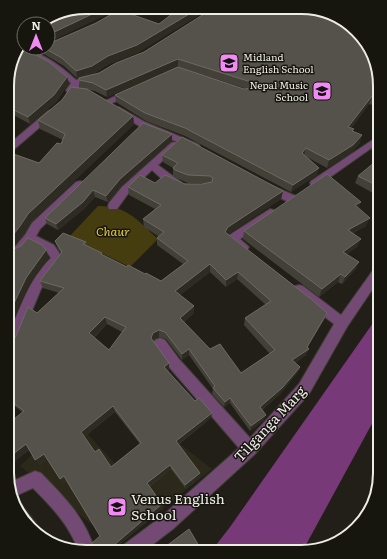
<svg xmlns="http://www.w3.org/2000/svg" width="387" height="559" viewBox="0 0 387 559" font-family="Literata,serif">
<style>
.built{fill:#2c291b}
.green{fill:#453d0f}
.water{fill:#773978}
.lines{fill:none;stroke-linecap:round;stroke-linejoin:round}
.street-casing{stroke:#3e3c34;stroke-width:2}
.street{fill:#734a73;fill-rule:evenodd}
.wall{fill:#424037;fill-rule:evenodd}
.shaded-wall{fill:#2d2b22}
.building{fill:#54524a;stroke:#6c6a63;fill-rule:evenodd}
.labels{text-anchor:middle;stroke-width:3;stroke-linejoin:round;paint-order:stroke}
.far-poi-label{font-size:10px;fill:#edece7;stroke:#17160e;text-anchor:start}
.park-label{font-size:12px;font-style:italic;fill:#e3ca44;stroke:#17160e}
.near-street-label{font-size:14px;fill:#edece7;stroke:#17160e}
.near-poi-label{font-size:14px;fill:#edece7;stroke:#17160e;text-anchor:start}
.rim{fill:none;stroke:#edece7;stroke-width:2}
</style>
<rect width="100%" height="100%" fill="#211f17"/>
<polygon class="built" points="73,418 120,469 171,437 212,469 117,545 20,466"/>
<path class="green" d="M98,206c30,0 39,14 60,33l-28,28 -61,-30z"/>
<polygon class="water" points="380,313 380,409 302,552 208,552 216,545 230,527"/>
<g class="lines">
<g class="street-casing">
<g id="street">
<polygon points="125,7 133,7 110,20 105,19"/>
<path d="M18,46c23,6 41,18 58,34l19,-5h3v4l-19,5v6l11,2 1,2 -4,3 -20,-5 -1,-2 5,-7c-17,-15 -34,-26 -55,-33z"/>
<polygon points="130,89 134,92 133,94 110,104 104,104 103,102"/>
<polygon points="119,107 145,122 198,144 200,146 195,149 192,148 139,126 116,112 115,110 116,108"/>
<polygon points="51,110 54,111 55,113 54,115 11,152 8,153 8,145 48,111"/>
<polygon points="380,135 380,142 319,185 311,185 310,183 311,181"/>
<path d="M174,142l5,3 -2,2 -19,18 23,17 1,2 -1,2c-11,3 -21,-9 -29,-16l-22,21 -13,18h-8l-1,-3 1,-3 13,-16 49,-44z"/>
<path d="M80,181l4,1 1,2 -1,2 -44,43 -4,7 18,9 9,14 -22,30 -23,55 -5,2 -5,-2 -1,-6c13,-28 21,-58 44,-80l-5,-7 -15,-8c-9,11 -10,13 -24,14v-8l7,-1 11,-13 7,-12 44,-41z"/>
<polygon points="268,184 296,196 297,199 296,202 288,202 264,189 263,187 264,185"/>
<path d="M270,209l4,1 1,3 -1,3 -34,23 9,8 -2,3c-8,2 -17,-4 -21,-11l2,-3z"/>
<polygon points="380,264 380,278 347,327 309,394 255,454 173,529 143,552 120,551 122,546 161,517 239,448 169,367 153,344 155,340 160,338 165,340 179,359 250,438 299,384 334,324 295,294 293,290 295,286 299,285 303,286 341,315 376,266"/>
<path d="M35,471l6,2c24,25 44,44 54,78h-16c-12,-29 -25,-41 -46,-63l-20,9 -4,-14z"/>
</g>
</g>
<use href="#street" class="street"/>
</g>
<g class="wall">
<polygon points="168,7 212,7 137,53 109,64 93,74 83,77 99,73 144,52 380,86 380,107 369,104 351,128 360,143 351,153 327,168 305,156 317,175 291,192 185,136 146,121 116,102 115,95 247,89 178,67 107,97 95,91 80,88 79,78 77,78 64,66 44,54 43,48 48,48 159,24 177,10"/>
<polygon points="8,75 67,77 69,83 56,102 30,124 8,112"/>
<polygon points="133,116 134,124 31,222 24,234 13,247 7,248 8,152 39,163 61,144 63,140 40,129 38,120"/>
<polygon points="380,137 380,154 371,150 374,143"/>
<polygon points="172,141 121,186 108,202 95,197 85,208 58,230 47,224 45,218"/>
<path d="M162,155l121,36 -2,8 -53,35 99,79 -3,7 -17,27 -1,8 -11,8 5,4 -3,6 -17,21 -18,16 2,10 -14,11 -20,-28 -6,4 -12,-13 1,-5 -24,-34 -7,5 -16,-21 -7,-2 -5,2 -1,2 16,29 -1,1 27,30 16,17 -33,27 22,28v4l-14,12 -15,-20 -22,18 13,17 1,4 -51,43h-18l6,-15 -34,-55 -3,2 -3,-4 -13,-20 -7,6 -11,-15 -22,17v-39l3,-2 12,-14 -15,-12v-60l1,1 7,-3 22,-25 22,-20 -16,-5 -3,-7 21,-27 -3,-5 -3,-8 31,1 1,4 15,7v2l25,12 34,14 22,-17 -26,-19v-7l1,-2 -14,-9 -1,-8 12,-10 -26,-14 -1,-8 27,-4 47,1 4,-1h-18l-12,-5 -3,-2v-8l-10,-6zM210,272l16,15 11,-8 29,26 -21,13 -1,7 26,29 -29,19 -31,-24 -26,-27 10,-9v-7l-14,-11zM107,324l15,8 -13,18 -15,-12zM115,412l25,32 -29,23 -16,-15 -11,-15z"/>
<polygon points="380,158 380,197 355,183 358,176"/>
<polygon points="358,208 366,226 353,233 358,246 347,254 356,269 342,284 338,282 319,297 243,239 244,231"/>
</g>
<g class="shaded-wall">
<polygon points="106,7 120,7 110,11 110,13 48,43 48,35"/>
<polygon points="201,7 212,7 137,53 109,64 93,74 77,78 76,71 108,56"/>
<polygon points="178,59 178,67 107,97 106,90"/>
<polygon points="67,77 69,83 56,102 30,124 28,117"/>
<polygon points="372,96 369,104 345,135 348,127"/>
<polygon points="133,116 134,124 31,222 24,234 13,247 7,248 7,239 28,214"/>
<polygon points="11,129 14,137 8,142 8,132"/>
<polygon points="172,134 172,141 121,186 108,202 106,196 120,179"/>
<polygon points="362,135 360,143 351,153 327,168 329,160"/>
<polygon points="306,148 304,155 302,153"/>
<polygon points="319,168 317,175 291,192 293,185"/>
<polygon points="93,190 95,197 85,208 58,230 56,224"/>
<polygon points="283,191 281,199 227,235 225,232 228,227"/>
<polygon points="361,202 358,210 355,205"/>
<polygon points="370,218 366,226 345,237 348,230"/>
<polygon points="361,239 358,246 340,260 343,252"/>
<polygon points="46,250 49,258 29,285 7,334 7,318 26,278"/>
<polygon points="359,262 356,269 342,284 345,277"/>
<polygon points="210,264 210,272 176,298 175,291"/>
<polygon points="238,272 237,279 226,287 226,280"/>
<polygon points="341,274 338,282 319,297 322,289"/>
<polygon points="194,306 194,313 180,325 180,318"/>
<polygon points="327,313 324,320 305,352 309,349 306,355 290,367 292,360 307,347"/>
<polygon points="105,317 107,324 91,340 89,333"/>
<polygon points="159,330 159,337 154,339 152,345 151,338 153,333"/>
<polygon points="189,349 189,355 182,360 182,354"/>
<polygon points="169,363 169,370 165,373 164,367"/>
<polygon points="300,367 297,373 280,394 258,413 260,407"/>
<polygon points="230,398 230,403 224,407 225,402"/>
<polygon points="113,406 115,412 84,437 81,432"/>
<polygon points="212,413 211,418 176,446 176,441"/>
<polygon points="266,415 264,420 250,431 251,426"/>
<polygon points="26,444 30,449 7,467 7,459"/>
<polygon points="44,454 48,458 40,465 35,460"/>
<polygon points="170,465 171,469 148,487 147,483"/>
<polygon points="200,473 200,477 186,489 185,485"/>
<polygon points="64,476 67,480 63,483 60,479"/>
<polygon points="12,493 17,497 37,522 31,527 27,523"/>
<polygon points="162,504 163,508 112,551 107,551"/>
</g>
<g class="building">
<polygon points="86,7 107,7 48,35 48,25 49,24 44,23"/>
<polygon points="181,7 201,7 137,45 108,56 92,66 76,71 62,58 44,48 48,48 48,44 96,23 119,10 159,24"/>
<polygon points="215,7 312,8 349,23 372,51 380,86 380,99 372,96 348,127 354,129 352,131 362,135 353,145 329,160 306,148 302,153 319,168 293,185 185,128 145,113 115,95 178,67 244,89 252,88 253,85 251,82 178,59 106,90 93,83 79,80 79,78 99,73 116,63 144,52"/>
<polygon points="18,46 29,51 49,62 67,77 54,95 28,117 8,107 8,75"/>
<polygon points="71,87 87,89 133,116 28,214 20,226 10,239 7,239 7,212 11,208 7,207 8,152 39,163 57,143 61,144 65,134 38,120 62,100"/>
<polygon points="143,123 172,134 120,179 106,196 93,190 83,202 56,224 45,218"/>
<polygon points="8,127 11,129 8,132"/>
<path d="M182,137l101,54 -55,36 -3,5 86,67 16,14 -20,34 2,2 -17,11 8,7 -18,21 -22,19 6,8 -15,11 -21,-28 -5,4 -12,-14 2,-2 -26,-37 -7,5 -17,-22 -6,-2 -6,3 -2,5 18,25 -5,4 31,34 4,-3 13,15 -36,28 24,32 -15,12 -15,-20 -23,18 15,21 -55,47h-13l-1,-1 -1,-7 8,-7 -36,-60 -4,3 -16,-25 -9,6 -9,-16 -19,15v-31l3,-2 -2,-2 16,-13 -17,-13v-58l1,1 7,-3 13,-31 9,6 27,-25 -24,-7 22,-29 -7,-11 8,-8 23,9 -3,2 19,9 -1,1 26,13 1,-2 17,9 1,-1 15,8 27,-20 -31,-23 7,-6 -21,-13 18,-14 -33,-18 12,-12 15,8 10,-8 20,9h17l10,-2 1,-4 -3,-2 -22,-1 -13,-5 -2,-2 5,-5 -16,-8zM210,264l16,16 12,-8 33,29 -26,17 30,32 -34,23 -21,-29 -10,5 -30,-31 14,-12 -19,-15zM105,317l21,10 -17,23 -20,-17zM113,406l28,37 -30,24 -12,-18 -4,3 -14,-20z"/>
<polygon points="380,137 380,145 374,143"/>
<polygon points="380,158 380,187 358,176"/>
<polygon points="327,174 361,202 355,205 370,218 348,230 361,239 343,252 359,262 345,277 341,274 322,289 244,231"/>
<polygon points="28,238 42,245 46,250 26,278 7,318 7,256 12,250 21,246"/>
<polygon points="12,493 32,519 27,523 15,508"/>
<polygon points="189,529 202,551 201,552 162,552 161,550"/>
</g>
<defs>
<g id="school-square" transform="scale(1)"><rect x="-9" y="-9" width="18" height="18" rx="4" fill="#f28af3" stroke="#17160e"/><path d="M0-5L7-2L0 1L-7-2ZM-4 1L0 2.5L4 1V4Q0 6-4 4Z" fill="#111"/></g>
</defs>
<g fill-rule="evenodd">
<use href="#school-square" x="229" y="63"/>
<use href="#school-square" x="322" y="91"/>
<use href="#school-square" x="117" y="507"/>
</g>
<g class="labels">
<g class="far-poi-label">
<text x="243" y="61">Midland<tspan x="243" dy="12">English School</tspan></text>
<text x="308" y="89" text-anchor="end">Nepal Music<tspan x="308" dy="12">School</tspan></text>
</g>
<g class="park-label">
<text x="113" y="236">Chaur</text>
</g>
<g class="near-street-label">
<text transform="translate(270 424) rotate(-47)" y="5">Tilganga Marg</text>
</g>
<g class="near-poi-label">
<text x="131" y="504">Venus English<tspan x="131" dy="16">School</tspan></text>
</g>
</g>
<path d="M0 0H387V559H0ZM86 14H301A72 72 0 0 1 373 86V473A72 72 0 0 1 301 545H86A72 72 0 0 1 14 473V86A72 72 0 0 1 86 14Z" fill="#17160e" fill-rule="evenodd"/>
<path class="rim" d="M86 14H301A72 72 0 0 1 373 86V473A72 72 0 0 1 301 545H86A72 72 0 0 1 14 473V86A72 72 0 0 1 86 14Z"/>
<g transform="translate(36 36)"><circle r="19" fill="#17160e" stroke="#6d6c65"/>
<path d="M0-3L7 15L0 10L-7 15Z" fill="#f28af3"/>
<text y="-6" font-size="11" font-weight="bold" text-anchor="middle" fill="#edece7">N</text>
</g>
</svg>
